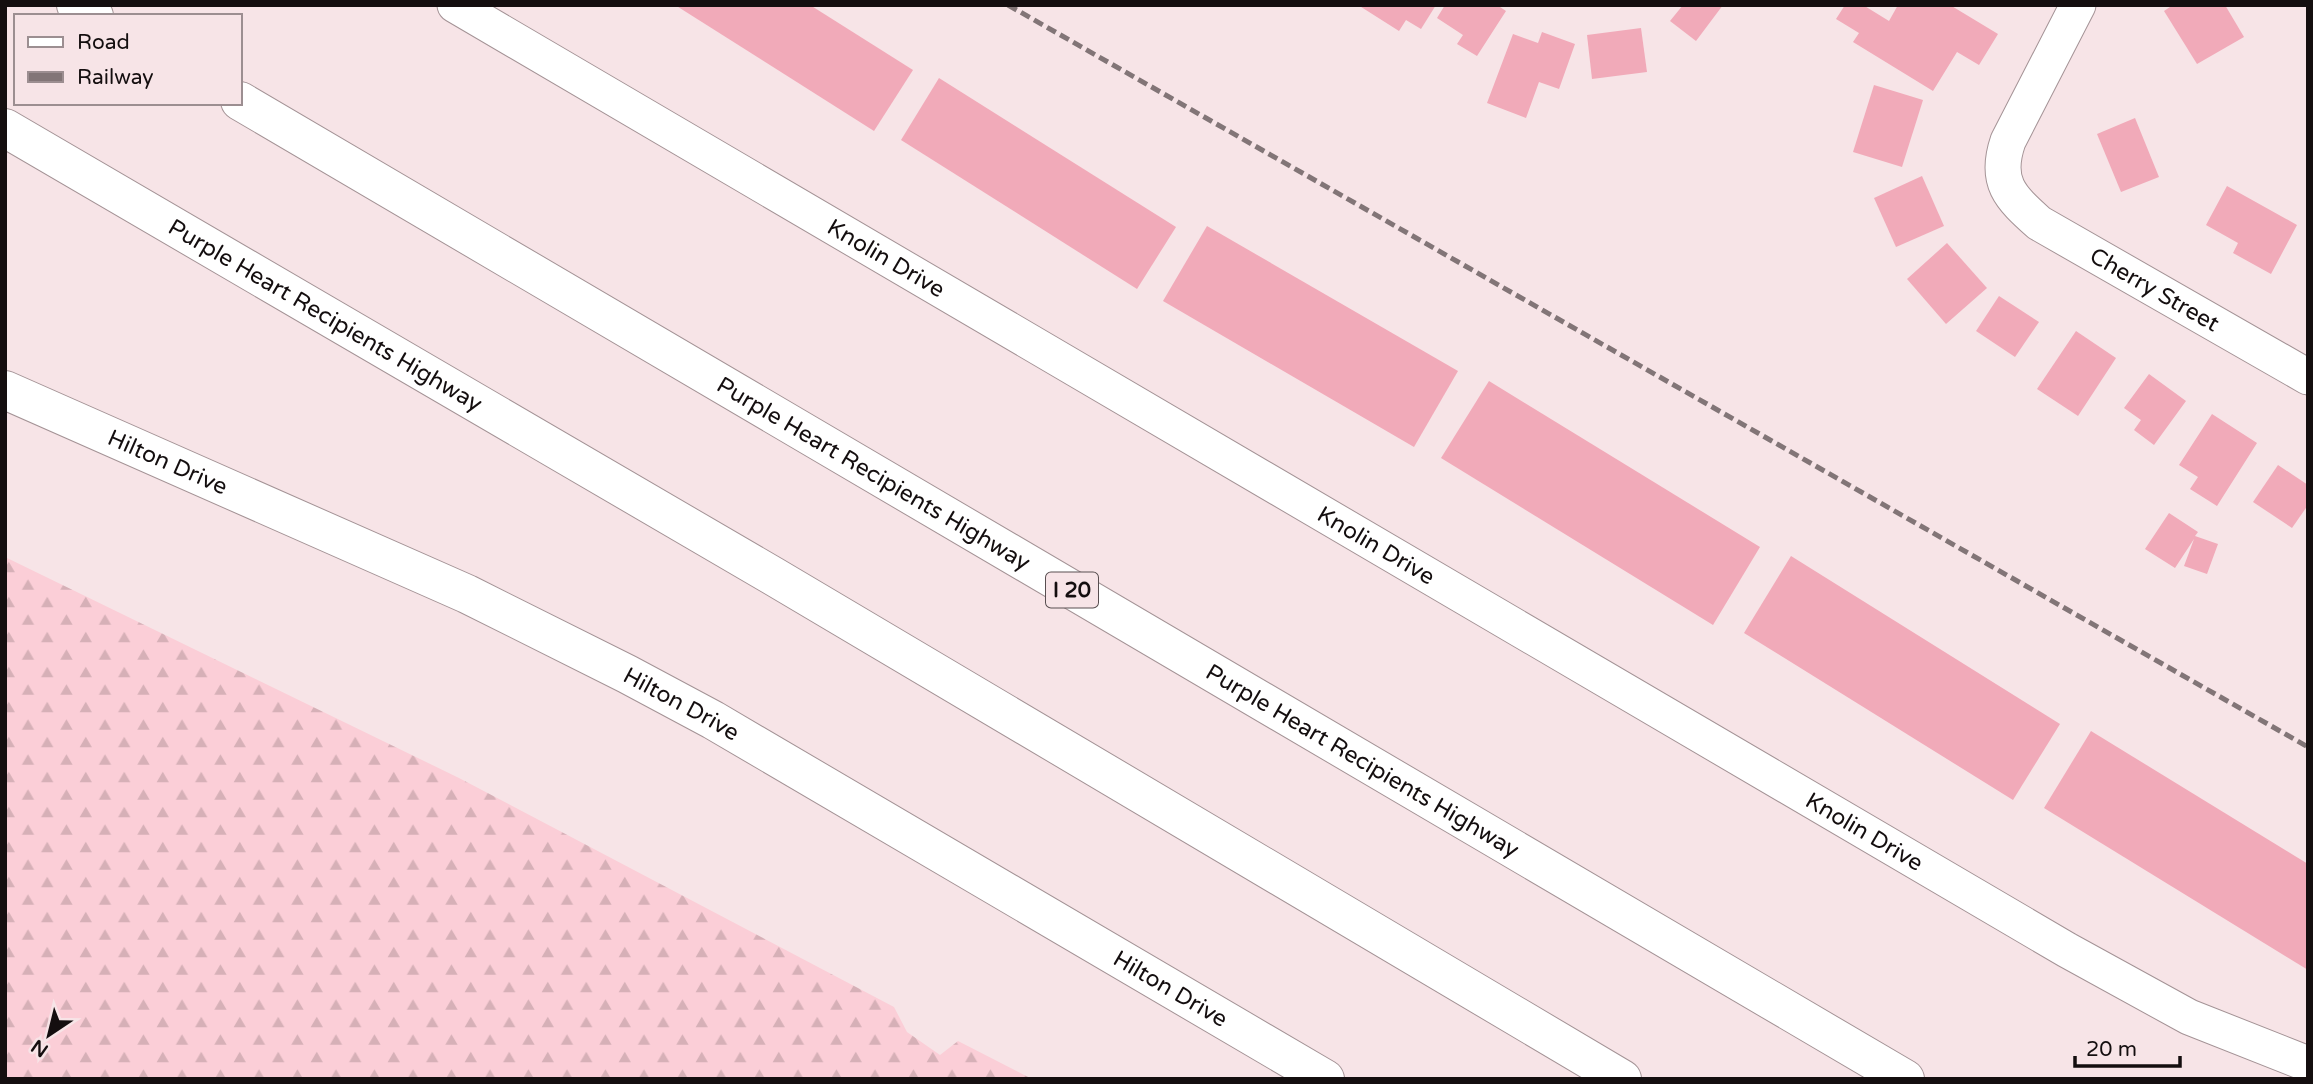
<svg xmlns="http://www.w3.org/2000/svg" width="2313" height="1084" viewBox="0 0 2313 1084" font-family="'Varela Round',sans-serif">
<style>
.forest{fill:url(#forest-firs)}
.building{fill:#f1aab9}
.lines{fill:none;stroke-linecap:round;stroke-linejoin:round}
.street-casing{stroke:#a49396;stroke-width:37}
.secondary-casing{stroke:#a49396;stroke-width:40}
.highway-casing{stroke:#a49396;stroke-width:40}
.street{stroke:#fff;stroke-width:35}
.secondary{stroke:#fff;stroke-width:38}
.highway{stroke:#fff;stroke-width:38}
.rail{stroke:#827577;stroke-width:5;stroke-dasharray:10 5;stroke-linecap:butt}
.labels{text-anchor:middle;stroke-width:7;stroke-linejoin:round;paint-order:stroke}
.shield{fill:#f7e4e7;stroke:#584e50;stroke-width:2}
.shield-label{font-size:21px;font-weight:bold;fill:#140e0f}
.street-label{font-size:23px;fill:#140e0f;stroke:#f7e4e7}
</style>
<defs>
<pattern id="forest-firs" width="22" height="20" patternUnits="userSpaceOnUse" patternTransform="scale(1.75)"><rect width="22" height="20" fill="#fbced7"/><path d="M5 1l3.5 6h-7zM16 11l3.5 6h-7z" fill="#d6b0b7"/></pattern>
</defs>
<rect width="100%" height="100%" fill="#f7e4e7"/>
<polygon class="forest" points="5,557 459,778 894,1007 907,1032 940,1055 958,1041 1032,1079 5,1079"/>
<g class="building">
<polygon points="675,5 810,5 913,70 874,131"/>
<polygon points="1358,5 1436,5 1421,29 1406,20 1399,31"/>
<polygon points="1445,5 1497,5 1506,11 1477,56 1457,44 1463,35 1437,18"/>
<polygon points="1683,5 1723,5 1696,41 1670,21"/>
<polygon points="1845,5 1863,5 1889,21 1898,5 1950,5 1998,34 1979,65 1957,52 1933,91 1853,42 1859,33 1836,19"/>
<polygon points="2173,5 2225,5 2244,37 2197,64 2164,11"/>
<polygon points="1641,28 1647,72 1592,79 1587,35"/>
<polygon points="1542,32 1575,44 1559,89 1539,82 1526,118 1487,103 1513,34 1538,43"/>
<polygon points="939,78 1176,227 1137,289 901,140"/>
<polygon points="1874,85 1923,100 1902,167 1853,152"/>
<polygon points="2135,118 2159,177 2121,192 2097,134"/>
<polygon points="1922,176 1944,226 1896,247 1874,198"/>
<polygon points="2227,186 2297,225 2271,274 2233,253 2238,243 2206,225"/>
<polygon points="1207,226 1458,371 1414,447 1163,301"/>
<polygon points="1947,243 1987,288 1946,324 1907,279"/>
<polygon points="1999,296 2039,322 2015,357 1976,331"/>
<polygon points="2076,331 2116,358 2078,416 2037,389"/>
<polygon points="2149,374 2186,401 2154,445 2134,430 2141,420 2124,408"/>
<polygon points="1489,381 1760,547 1713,625 1441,458"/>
<polygon points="2212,414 2257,443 2217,506 2190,489 2198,477 2179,465"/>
<polygon points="2278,465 2308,485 2308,505 2292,528 2253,502"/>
<polygon points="2169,513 2198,532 2195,536 2218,544 2207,574 2184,566 2194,539 2175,568 2145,549"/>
<polygon points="1791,556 2060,724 2013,800 1744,633"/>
<polygon points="2091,731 2308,864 2308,970 2044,808"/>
</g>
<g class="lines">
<g class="street-casing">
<g id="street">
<path id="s1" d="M455,5l1612,945 122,67 119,47"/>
<path id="s2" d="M2078,5l-70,136c-14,41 2,56 31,82l269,154"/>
</g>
</g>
<g class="secondary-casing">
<g id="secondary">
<path id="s3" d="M5,390l462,204 160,80 86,46 612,359"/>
</g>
</g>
<g class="highway-casing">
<g id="highway">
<polyline points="76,5 94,16"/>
<path id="s4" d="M240,101l1665,978"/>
<path id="s5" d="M5,128l768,448 849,503"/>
</g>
</g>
<use href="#street" class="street"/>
<use href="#secondary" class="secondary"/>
<use href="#highway" class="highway"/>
<polyline class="rail" points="1008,5 2308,747"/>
</g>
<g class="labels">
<rect class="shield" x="1046" y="572.5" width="52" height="35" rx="5"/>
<g class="shield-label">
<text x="1072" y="597">I 20</text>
</g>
<g class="street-label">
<text dy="8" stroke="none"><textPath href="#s1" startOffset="500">Knolin Drive</textPath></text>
<text dy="8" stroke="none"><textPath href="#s2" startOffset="382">Cherry Street</textPath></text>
<text dy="8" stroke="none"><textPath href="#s5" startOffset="371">Purple Heart Recipients Highway</textPath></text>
<text dy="8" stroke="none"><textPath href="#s3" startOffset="178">Hilton Drive</textPath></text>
<text dy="8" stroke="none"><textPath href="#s4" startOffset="735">Purple Heart Recipients Highway</textPath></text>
<text dy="8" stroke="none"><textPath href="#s1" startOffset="1068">Knolin Drive</textPath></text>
<text dy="8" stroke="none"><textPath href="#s3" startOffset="746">Hilton Drive</textPath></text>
<text dy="8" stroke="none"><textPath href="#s4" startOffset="1302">Purple Heart Recipients Highway</textPath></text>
<text dy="8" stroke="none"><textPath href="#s1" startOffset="1634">Knolin Drive</textPath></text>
<text dy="8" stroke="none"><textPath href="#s3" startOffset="1312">Hilton Drive</textPath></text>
</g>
</g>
<rect width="2313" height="1084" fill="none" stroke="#140e0f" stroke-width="14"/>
<rect x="14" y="14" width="228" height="91" fill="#f7e4e7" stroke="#9c8e91" stroke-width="2"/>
<rect x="28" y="37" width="35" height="10" fill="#ffffff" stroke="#9c8e91" stroke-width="2"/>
<text x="77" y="49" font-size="21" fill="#140e0f">Road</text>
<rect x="28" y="72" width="35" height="10" fill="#827577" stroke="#9c8e91" stroke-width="2"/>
<text x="77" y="84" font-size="21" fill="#140e0f">Railway</text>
<g transform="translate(49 1035) rotate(215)" stroke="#f7e4e7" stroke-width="5" paint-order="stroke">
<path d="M0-5L12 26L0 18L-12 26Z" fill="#140e0f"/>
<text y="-10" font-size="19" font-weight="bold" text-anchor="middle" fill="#140e0f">N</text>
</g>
<path d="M2075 1056v10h105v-10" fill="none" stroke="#140e0f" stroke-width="3.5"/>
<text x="2086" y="1056" font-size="21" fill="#140e0f" stroke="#f7e4e7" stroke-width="5" paint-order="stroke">20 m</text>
</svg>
